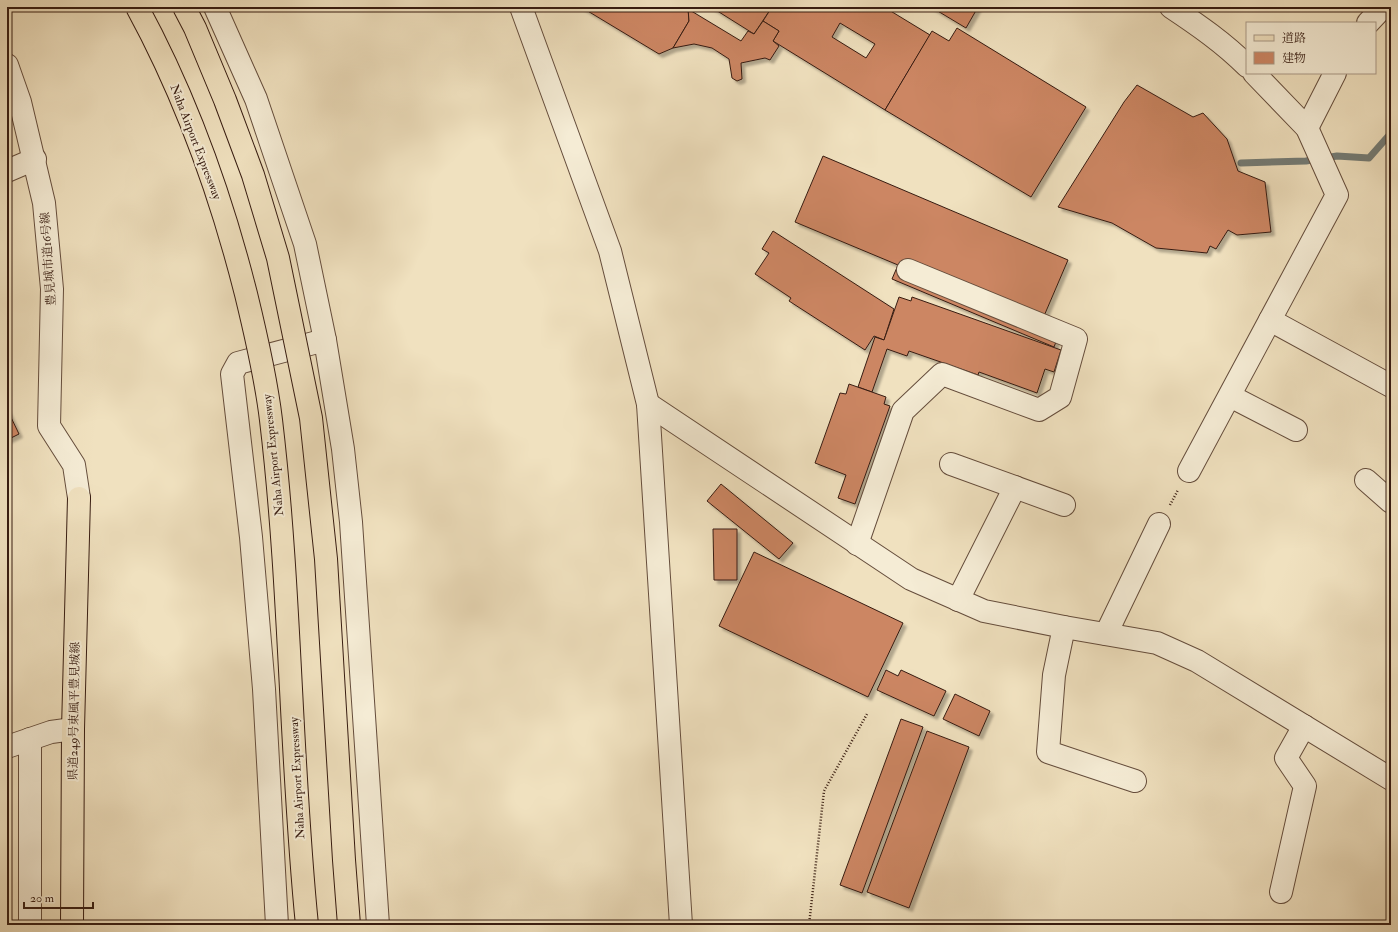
<svg xmlns="http://www.w3.org/2000/svg" width="1398" height="932" viewBox="0 0 1398 932" font-family="'IM FELL Double Pica','Noto Serif JP',serif">
<style>
.lines{fill:none;stroke-linecap:round;stroke-linejoin:round}
.stream{stroke:#747c76;stroke-width:7}
.building{fill:#cc8664;stroke:#371c11;fill-rule:evenodd;filter:url(#shadow)}
.minor-casing{stroke:#654d3c;stroke-width:24}
.major-casing{stroke:#371c11;stroke-width:24}
.path{stroke:#371c11;stroke-width:2.5;stroke-dasharray:1 2;stroke-linecap:butt}
.minor{stroke:#f5ecd5;stroke-width:22}
.major{stroke:#f0e1bf;stroke-width:22}
.highway-bridge-casing{stroke:#371c11;stroke-width:24;stroke-linecap:butt}
.highway-bridge{stroke:#f0e1bf;stroke-width:22}
.labels{text-anchor:middle;stroke-width:4;stroke-linejoin:round;paint-order:stroke}
.street-label{font-size:12px;fill:#371c11;stroke:#f5ecd5}
</style>
<defs>
<filter id="shadow"><feDropShadow dx="3.5" dy="3.5" stdDeviation="1" flood-color="#0004"/></filter>
</defs>
<rect width="100%" height="100%" fill="#f0e1bf"/>
<filter id="stains"><feTurbulence type="fractalNoise" baseFrequency=".005" numOctaves="4"/><feColorMatrix values="0 0 0 0 .2 0 0 0 0 .09 0 0 0 0 .02 0 0 0 .5 -.17"/></filter>
<radialGradient id="worn" r=".72"><stop offset=".6" stop-color="#630" stop-opacity="0"/><stop offset="1" stop-color="#630" stop-opacity=".3"/></radialGradient>
<g class="lines">
<polyline class="stream" points="1241,163 1306,161 1337,156 1369,158 1391,133"/>
</g>
<g class="building">
<polygon points="581,7 688,7 689,21 673,48 659,54"/>
<polygon points="711,7 772,7 754,34"/>
<path d="M772,7h112l46,28 -45,75 -112,-69 6,-10 -16,-10zM840,23l35,21 -9,14 -34,-21z"/>
<polygon points="931,7 978,7 966,28"/>
<polygon points="688,9 741,41 748,31 754,34 763,21 779,31 773,41 779,46 770,60 765,58 741,63 742,79 737,81 732,78 729,59 712,48 694,44 673,48 689,21"/>
<polygon points="957,28 1086,107 1031,197 885,110 932,31 949,41"/>
<polygon points="1137,85 1193,117 1203,113 1227,139 1238,171 1265,182 1271,232 1237,235 1228,230 1216,249 1210,246 1207,253 1156,248 1112,223 1058,207 1124,102"/>
<polygon points="823,156 1068,260 1044,316 1063,324 1054,347 892,279 898,265 795,222"/>
<polygon points="773,231 894,309 884,340 874,336 865,350 789,301 791,298 755,274 769,253 762,249"/>
<polygon points="899,297 911,301 912,297 1061,350 1054,372 1045,369 1037,393 979,372 978,375 909,351 907,356 887,349 872,392 858,387 875,337 884,340"/>
<polygon points="849,384 886,397 884,404 890,406 855,504 838,498 846,475 815,463 840,393 846,394"/>
<polygon points="7,409 19,434 7,440"/>
<polygon points="721,484 793,543 779,559 707,501"/>
<polygon points="713,529 737,529 737,580 714,580"/>
<polygon points="754,552 903,623 868,697 719,626"/>
<polygon points="886,670 898,676 901,670 946,691 934,716 877,690"/>
<polygon points="955,694 990,711 979,736 943,719"/>
<polygon points="901,719 923,727 862,893 840,885"/>
<polygon points="927,731 969,747 909,908 867,892"/>
</g>
<g class="lines">
<g class="minor-casing">
<g id="minor">
<polyline points="215,7 256,99 305,244 325,340 343,449 351,522 378,925"/>
<polyline points="521,7 610,251 648,404 681,925"/>
<path d="M1171,7c27,18 53,36 76,59"/>
<polyline points="1368,23 1383,7"/>
<polyline points="7,65 20,102 44,203 52,289 49,426 74,465 79,498"/>
<polyline points="1307,128 1335,73"/>
<polyline points="7,171 35,159"/>
<polyline points="1270,320 1391,386"/>
<polyline points="1230,396 1296,430"/>
<polyline points="648,404 911,579 984,611 1064,627 1157,643 1197,661 1391,779"/>
<polyline points="951,464 1064,505"/>
<polyline points="1189,471 1337,195 1307,128 1254,73"/>
<polyline points="1366,480 1391,502"/>
<polyline points="857,544 903,411 942,374 1039,410 1060,397 1076,339 908,270"/>
<polyline points="958,600 1015,487"/>
<polyline points="1064,627 1054,675 1048,752 1135,781"/>
<polyline points="1106,634 1159,524"/>
<polyline points="7,747 51,732 73,729"/>
<polyline points="1281,892 1305,786 1286,758 1304,726"/>
<polyline points="30,925 30,739"/>
<polyline points="277,925 264,689 251,537 232,374 238,363 325,340"/>
</g>
</g>
<g class="major-casing">
<polyline id="major" points="72,925 73,729 79,498"/>
</g>
<g class="path">
<polyline points="1170,505 1178,490"/>
<polyline points="809,925 824,791 867,714"/>
</g>
<use href="#minor" class="minor"/>
<use href="#major" class="major"/>
<g class="highway-bridge-casing">
<g id="highway-bridge">
<path d="M137,7c49,90 84,188 109,287 10,41 20,84 25,126 20,167 19,337 36,505"/>
<polyline points="184,7 195,28 225,100 253,175 278,258 311,418 326,559 344,860 349,925"/>
</g>
</g>
<use href="#highway-bridge" class="highway-bridge"/>
</g>
<g class="labels">
<g class="street-label">
<text transform="translate(196 142) rotate(69)" y="4">Naha Airport Expressway</text>
<text transform="translate(48 259) rotate(-94)" y="4">豊見城市道16号線</text>
<text transform="translate(273 455) rotate(-96)" y="4">Naha Airport Expressway</text>
<text transform="translate(74 711) rotate(-89)" y="4">県道249号東風平豊見城線</text>
<text transform="translate(297 778) rotate(-93)" y="4">Naha Airport Expressway</text>
</g>
</g>
<rect width="1398" height="932" fill="none" stroke="#f0e1bf" stroke-width="24"/>
<rect x="8" y="8" width="1382" height="916" fill="none" stroke="#371c11" stroke-width="2"/>
<rect x="12" y="12" width="1374" height="908" fill="none" stroke="#371c11"/>
<rect x="1246" y="22" width="130" height="52" fill="#f5ecd5" stroke="#a99987"/>
<rect x="1254" y="35" width="20" height="6" fill="#f0e1bf" stroke="#a99987"/>
<text x="1282" y="42" font-size="12" fill="#371c11">道路</text>
<rect x="1254" y="52" width="20" height="12" fill="#cc8664" stroke="#a99987"/>
<text x="1282" y="62" font-size="12" fill="#371c11">建物</text>
<path d="M24 902v6h69v-6" fill="none" stroke="#371c11" stroke-width="2"/>
<text x="30" y="902" font-size="12" fill="#371c11" stroke="#f5ecd5" stroke-width="3" paint-order="stroke">20 m</text>
<rect width="100%" height="100%" filter="url(#stains)"/>
<rect width="100%" height="100%" fill="url(#worn)"/>
</svg>
